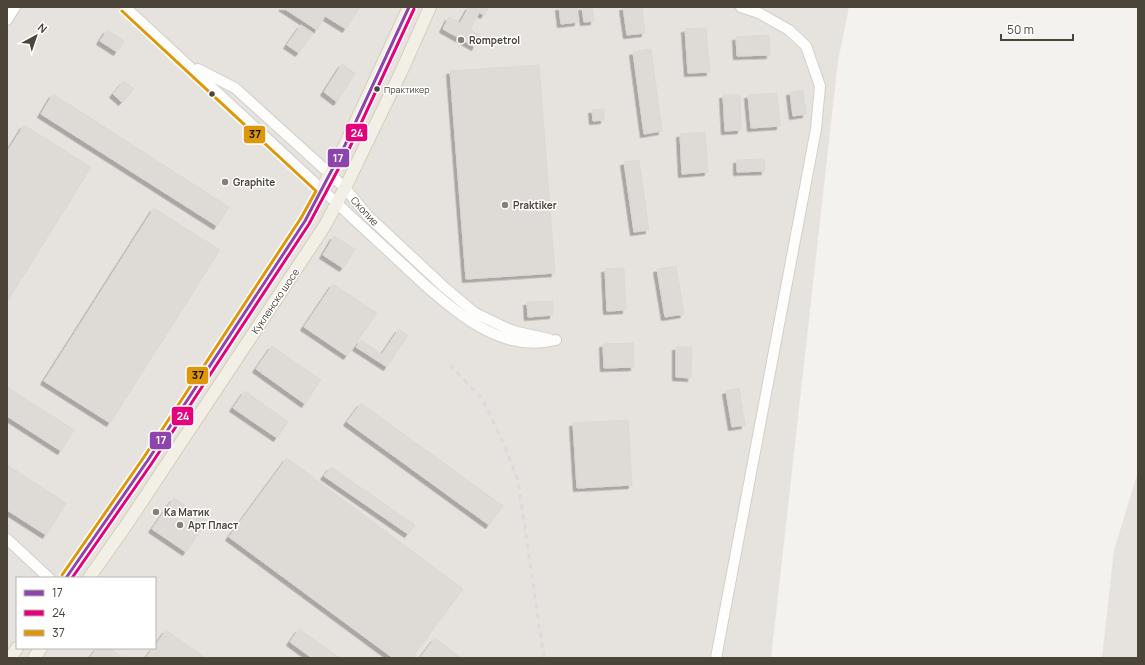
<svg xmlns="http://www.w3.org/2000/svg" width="1145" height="665" viewBox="0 0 1145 665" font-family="Manrope,sans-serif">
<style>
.industrial{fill:#e6e2de;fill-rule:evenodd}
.parking{fill:#e6e3df}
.building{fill:#dedbd6;stroke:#dcd9d4;filter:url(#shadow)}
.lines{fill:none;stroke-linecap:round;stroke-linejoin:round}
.minor-casing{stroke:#d2d0cb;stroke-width:12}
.major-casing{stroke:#d6cebb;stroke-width:14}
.minor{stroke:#fdfdfc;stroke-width:10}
.major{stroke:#f2efe6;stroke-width:12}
.rail{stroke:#dbdbda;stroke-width:3;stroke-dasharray:5 5;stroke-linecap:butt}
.bus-1-casing{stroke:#fff;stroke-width:6}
.bus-2-casing{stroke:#fff;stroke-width:6}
.bus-3-casing{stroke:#fff;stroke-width:6}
.bus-1{stroke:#8e44ad;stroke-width:3}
.bus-2{stroke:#e5007d;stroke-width:3}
.bus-3{stroke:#dd9709;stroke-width:3}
.poi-dot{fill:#868178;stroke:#fff;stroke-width:1.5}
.bus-dot{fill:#4b4439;stroke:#fff;stroke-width:1.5}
.labels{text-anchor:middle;stroke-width:3;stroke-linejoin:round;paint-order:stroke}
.bus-label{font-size:9px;fill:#4b4439;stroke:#fff;text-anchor:start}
.poi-label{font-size:10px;font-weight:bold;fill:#4b4439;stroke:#fff;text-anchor:start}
.street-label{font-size:10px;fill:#4b4439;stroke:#fff}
.line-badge{stroke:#fff;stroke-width:1.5}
.badge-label{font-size:11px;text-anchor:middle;font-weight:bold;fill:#fff}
.pale-badge-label{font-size:11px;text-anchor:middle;font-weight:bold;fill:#111}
</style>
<defs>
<filter id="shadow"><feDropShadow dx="-3.5" dy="3.5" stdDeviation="0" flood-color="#0004"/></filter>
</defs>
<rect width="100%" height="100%" fill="#f4f2ee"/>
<g class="industrial">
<path d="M12,7h837l-11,54 -67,597h-764v-643zM17,578h138v70h-138z"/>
<polygon points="1138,472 1138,658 1102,658 1114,550"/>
</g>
<g class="parking">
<polygon points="149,39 269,148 254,176 172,123 137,97 150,76 138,65"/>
<polygon points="449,63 463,247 454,247 452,261 448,267 369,194 363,175 414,69"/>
<polygon points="7,568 21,578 17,578 17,601 7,616"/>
</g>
<g class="building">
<polygon points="282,7 360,7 346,29 325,16 317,30"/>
<polygon points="469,7 489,7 484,15"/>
<polygon points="469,7 479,13 470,30 481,36 475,47 443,29 449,17 460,23"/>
<polygon points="559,7 577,7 578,22 561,24"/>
<polygon points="582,7 592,7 594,21 584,22"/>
<polygon points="623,7 642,7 645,33 627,35"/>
<polygon points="301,25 313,33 299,53 287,45"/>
<polygon points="706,28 710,72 688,73 685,29"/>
<polygon points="107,30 124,41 117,52 100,41"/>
<polygon points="769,35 770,55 737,56 736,37"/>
<polygon points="651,49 662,131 644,134 633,52"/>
<polygon points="342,64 355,73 337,102 324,92"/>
<polygon points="539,65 555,273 466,279 450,71"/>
<polygon points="124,81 134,89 122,102 113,94"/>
<polygon points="803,90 806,114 793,116 790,92"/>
<polygon points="777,93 780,126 751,128 748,95"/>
<polygon points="53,94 229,207 217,226 41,114"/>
<polygon points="723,95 740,95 741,130 725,131"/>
<polygon points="604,109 604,120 593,121 592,110"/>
<polygon points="24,125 91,167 7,302 7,152"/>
<polygon points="705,132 708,172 682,174 680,134"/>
<polygon points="764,159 765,171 737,172 737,160"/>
<polygon points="639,160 649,230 634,232 624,162"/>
<polygon points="154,208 220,250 110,423 44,381"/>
<polygon points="334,236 355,249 343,268 323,255"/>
<polygon points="676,266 684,314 665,317 657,269"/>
<polygon points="624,268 626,310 607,311 605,269"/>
<polygon points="333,284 377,313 347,356 304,327"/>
<polygon points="553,301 553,315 528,317 527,302"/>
<polygon points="399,329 408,335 387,367 356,347 361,340 382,354"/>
<polygon points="633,343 634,367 604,368 603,344"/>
<polygon points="272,346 321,380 305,404 256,369"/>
<polygon points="676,347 692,347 691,378 676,377"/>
<polygon points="7,387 23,397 10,418 7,416"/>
<polygon points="739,388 745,425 732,427 726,391"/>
<polygon points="245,391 288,422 277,438 233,408"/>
<polygon points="23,397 74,430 61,451 10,418"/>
<polygon points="361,403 503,506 489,525 347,422"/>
<polygon points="628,420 632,485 577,488 573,423"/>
<polygon points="287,458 463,589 412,658 393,658 229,537"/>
<polygon points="7,465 66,503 46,535 7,510"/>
<polygon points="331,467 415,525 408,534 324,476"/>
<polygon points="174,498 207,521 186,552 152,529"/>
<polygon points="299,629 340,658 312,658 290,642"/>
<polygon points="166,630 206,658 146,658 153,648 155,648 155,646"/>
<polygon points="435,638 461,658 420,658"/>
<polygon points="97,648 110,648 121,656 119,658 90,658"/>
</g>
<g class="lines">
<g class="minor-casing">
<g id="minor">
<path d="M125,7l300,278c37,32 78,68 131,55"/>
<polyline points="7,20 15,7"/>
<polyline points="198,69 235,88 330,174 345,188 368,216 444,287 475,313 506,328 517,332 549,339"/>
<polyline points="7,539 49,578"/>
<polyline points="716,658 816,129 820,86 806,46 789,30 759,13 741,7"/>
</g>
</g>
<g class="major-casing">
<g id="major">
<polyline points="66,578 148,460 305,221 345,145 409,7"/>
<polyline points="89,578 127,524 324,227 345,188 402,70 430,7"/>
<polyline points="10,658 17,648"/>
<polyline points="34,658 41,648"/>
</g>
</g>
<use href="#minor" class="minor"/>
<use href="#major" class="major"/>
<polyline class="rail" points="450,365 482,399 502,440 518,481 544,658"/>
<g class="bus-1-casing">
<polyline id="bus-1" points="66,578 148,460 305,221 345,145 409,7"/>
</g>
<g class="bus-2-casing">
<polyline id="bus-2" points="72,578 152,463 309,224 350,147 414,9"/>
</g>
<g class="bus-3-casing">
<polyline id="bus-3" points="62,575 144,457 301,218 316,191 122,11"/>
</g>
<use href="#bus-1" class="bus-1"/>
<use href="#bus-2" class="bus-2"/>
<use href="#bus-3" class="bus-3"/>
</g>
<g class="poi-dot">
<circle cx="461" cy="40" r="4"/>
<circle cx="225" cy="182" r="4"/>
<circle cx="505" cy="205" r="4"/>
<circle cx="156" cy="512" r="4"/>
<circle cx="180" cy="525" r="4"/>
</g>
<g class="bus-dot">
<circle cx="377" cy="89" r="3.5"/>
<circle cx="212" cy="94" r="3.5"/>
</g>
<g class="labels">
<g class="bus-label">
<text x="384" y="93">Практикер</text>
</g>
<g class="poi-label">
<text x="469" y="44">Rompetrol</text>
<text x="233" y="186">Graphite</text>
<text x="513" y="209">Praktiker</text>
<text x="164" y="516">Ка Матик</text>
<text x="188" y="529">Арт Пласт</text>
</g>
<g class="street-label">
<text transform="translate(365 211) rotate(47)" y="4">Скопие</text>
<text transform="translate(275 301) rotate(-56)" y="4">Кукленско шосе</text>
</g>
</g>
<g class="line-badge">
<rect x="345" y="123" width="23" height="19" rx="4" fill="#e5007d"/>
<rect x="243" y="125" width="23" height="19" rx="4" fill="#dd9709"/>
<rect x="327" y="148" width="23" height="20" rx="4" fill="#8e44ad"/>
<rect x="186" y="366" width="23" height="19" rx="4" fill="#dd9709"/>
<rect x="171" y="406" width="23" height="20" rx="4" fill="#e5007d"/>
<rect x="149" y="431" width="23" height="19" rx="4" fill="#8e44ad"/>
</g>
<g class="badge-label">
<text x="357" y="137">24</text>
<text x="338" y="162">17</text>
<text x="183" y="420">24</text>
<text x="161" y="444">17</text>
</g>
<g class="pale-badge-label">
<text x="255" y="138">37</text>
<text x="198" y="379">37</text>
</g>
<rect width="1145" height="665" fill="none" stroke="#4b4439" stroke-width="16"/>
<rect x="16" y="577" width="140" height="72" fill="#ffffff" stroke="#b7b4b0"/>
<rect x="24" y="590" width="20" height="6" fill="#8e44ad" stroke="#b7b4b0"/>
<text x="52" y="597" font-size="12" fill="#4b4439">17</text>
<rect x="24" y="610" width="20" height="6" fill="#e5007d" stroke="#b7b4b0"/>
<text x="52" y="617" font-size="12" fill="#4b4439">24</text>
<rect x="24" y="630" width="20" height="6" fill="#dd9709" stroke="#b7b4b0"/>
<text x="52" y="637" font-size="12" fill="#4b4439">37</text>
<g transform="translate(36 36) rotate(40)" stroke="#ffffff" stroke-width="3" paint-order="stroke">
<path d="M0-3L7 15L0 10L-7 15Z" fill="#4b4439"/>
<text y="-6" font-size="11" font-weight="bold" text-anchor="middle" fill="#4b4439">N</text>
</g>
<path d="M1001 34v6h72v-6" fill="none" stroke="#4b4439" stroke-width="2"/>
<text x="1007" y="34" font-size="12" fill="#4b4439" stroke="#ffffff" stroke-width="3" paint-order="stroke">50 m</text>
</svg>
